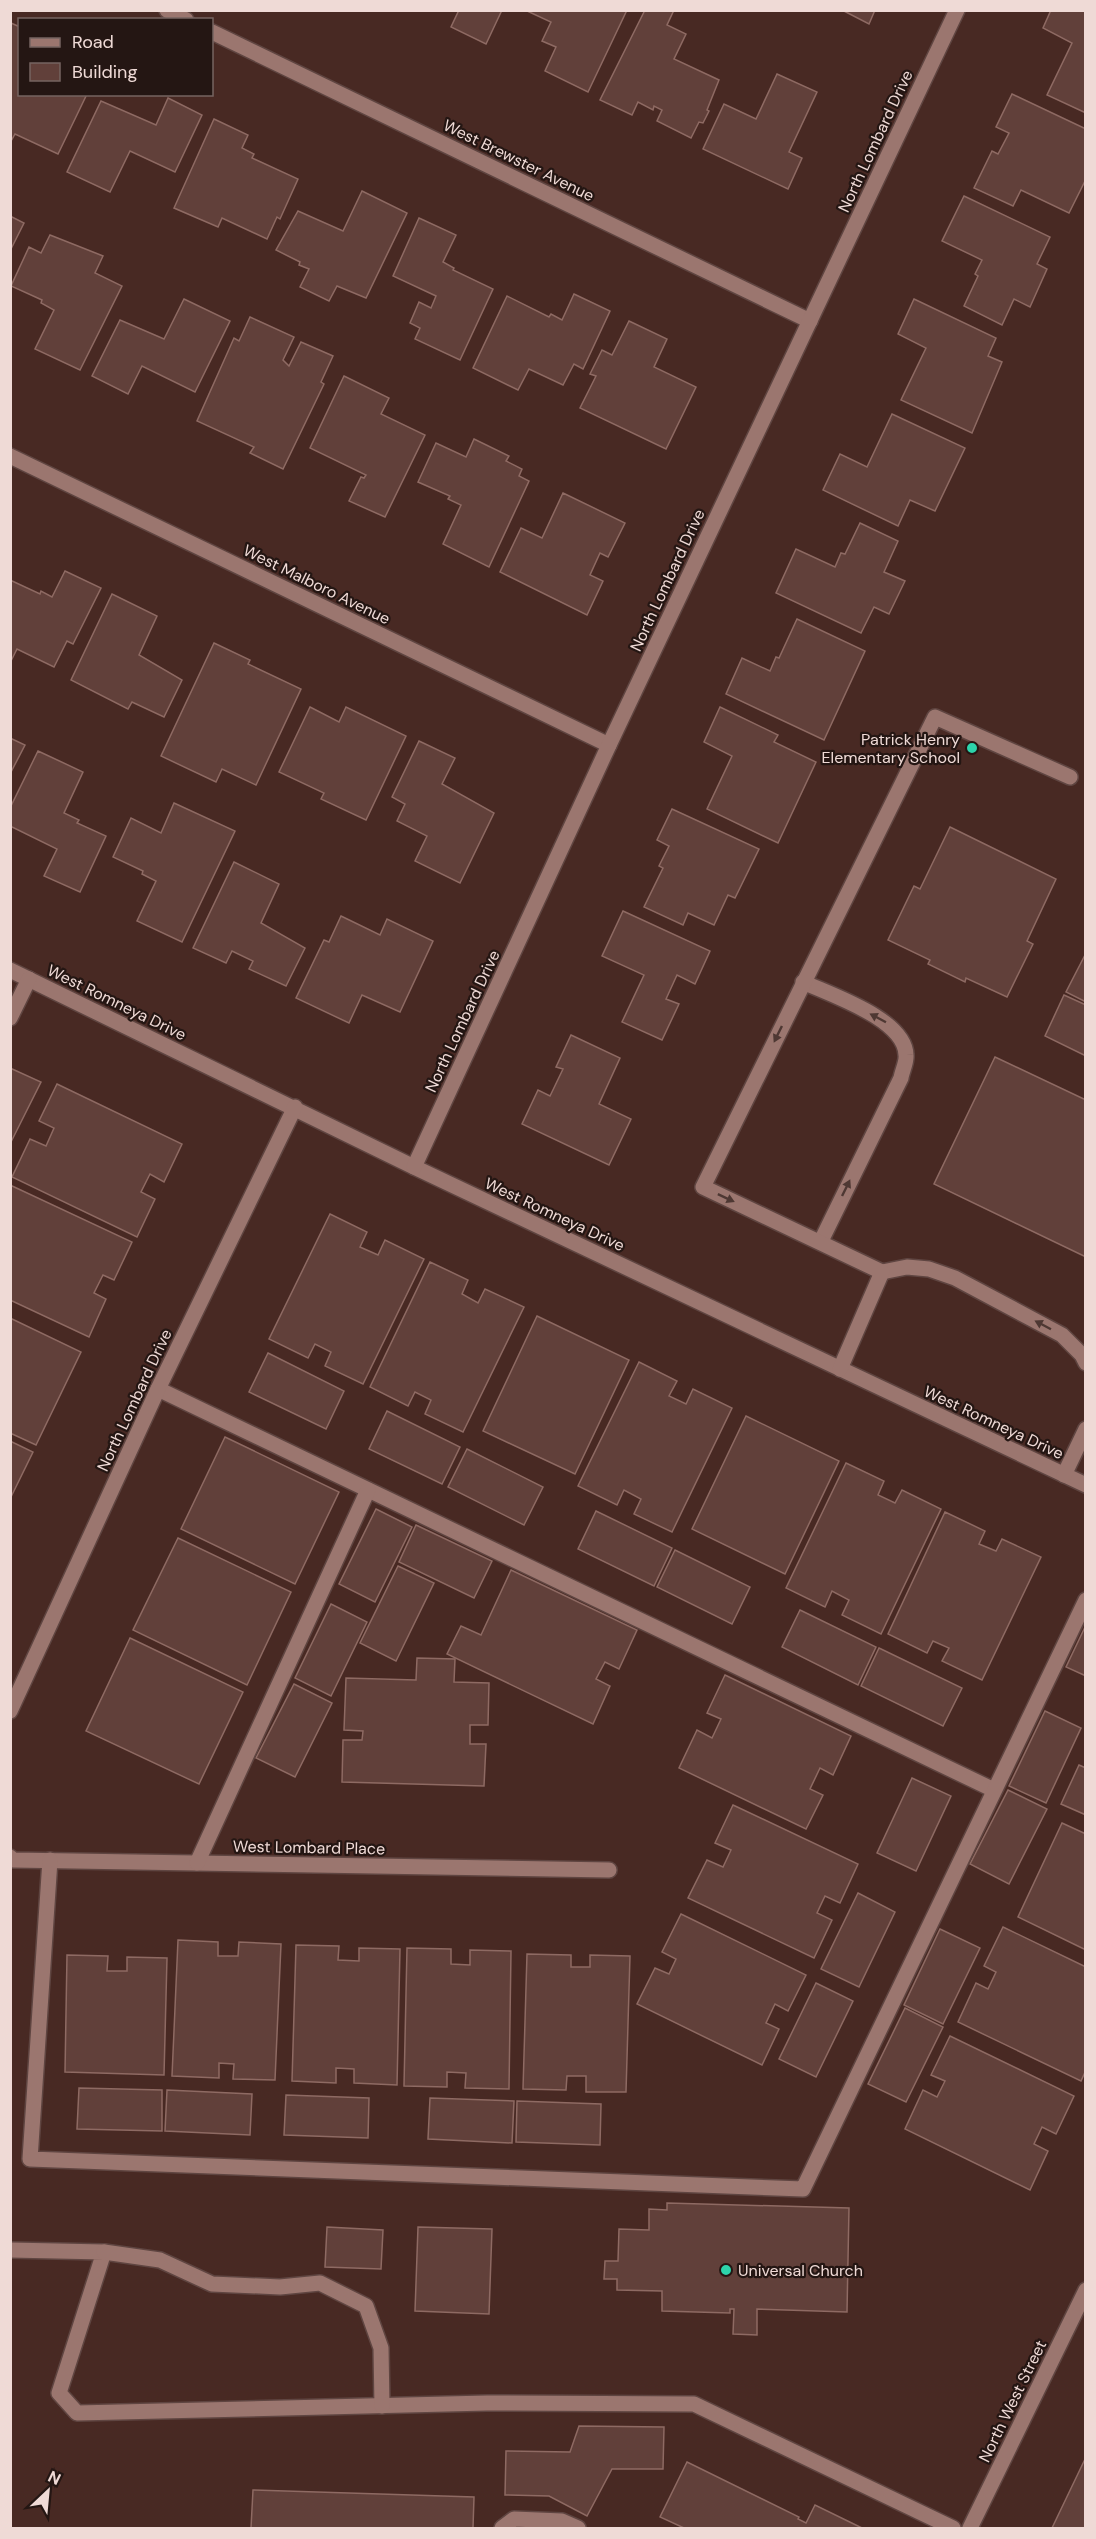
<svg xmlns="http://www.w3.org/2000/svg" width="1096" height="2539" viewBox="0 0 1096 2539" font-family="'DM Sans',sans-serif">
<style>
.building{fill:#61403a;stroke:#8e6a63;stroke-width:1.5}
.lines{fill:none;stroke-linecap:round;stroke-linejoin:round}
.minor-casing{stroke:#5f4541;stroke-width:18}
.minor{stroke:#9b766f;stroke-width:15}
.oneway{fill:#4e3833}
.poi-dot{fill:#2dd4ab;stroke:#241613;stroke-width:2}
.labels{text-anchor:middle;stroke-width:4.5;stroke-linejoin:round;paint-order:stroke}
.street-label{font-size:16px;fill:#efdad6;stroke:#241613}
.poi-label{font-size:16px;fill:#efdad6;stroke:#241613;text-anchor:end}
</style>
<rect width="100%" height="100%" fill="#482923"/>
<g class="building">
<polygon points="459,10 502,10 486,44 451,27"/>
<polygon points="525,10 627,10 588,92 545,71 556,47 542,41 551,22"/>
<polygon points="645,10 674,10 667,25 686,34 674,59 719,80 707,110 709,111 703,123 699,122 691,138 657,121 662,110 654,106 653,110 638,102 632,115 600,100"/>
<polygon points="842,10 875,10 869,24"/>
<polygon points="1051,10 1086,10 1086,113 1047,95 1072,43 1043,28"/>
<polygon points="11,23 20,27 20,94 87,94 58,154 15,134 10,143"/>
<polygon points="777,74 817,92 789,152 802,158 788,189 703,149 724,104 756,119"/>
<polygon points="1012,94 1086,129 1086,179 1069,213 1021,190 1013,206 974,188 992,151 998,154 1009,133 996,127"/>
<polygon points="168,98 202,115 175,172 130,151 110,192 67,172 101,101 156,125"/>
<polygon points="214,119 248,135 242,148 254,154 252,158 298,179 280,219 277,217 267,239 222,218 218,227 174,208"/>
<polygon points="362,191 407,213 366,298 337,286 329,301 300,287 309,269 299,265 300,262 276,250 298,211 343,231"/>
<polygon points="964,196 1050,237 1037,264 1047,269 1030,307 1014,299 1002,325 964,306 978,276 975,274 982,260 942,241"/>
<polygon points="10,216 24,223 10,251"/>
<polygon points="419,218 456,235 443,262 454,268 453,270 493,289 460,360 415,339 420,328 410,323 419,302 431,308 436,296 393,276"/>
<polygon points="50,235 103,256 95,273 122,286 80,370 35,349 54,310 41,303 42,300 11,286 29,247 41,253"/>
<polygon points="574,294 610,311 583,369 574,364 563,385 529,369 518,390 473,368 507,296 549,317 551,314 562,320"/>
<polygon points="184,299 230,321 195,392 142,366 128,394 92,376 120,320 164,339"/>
<polygon points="914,299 996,338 988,356 1002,362 972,433 901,400 926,348 898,334"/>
<polygon points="250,317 294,337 283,360 289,366 301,342 333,356 321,382 324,384 283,469 250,453 254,447 197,421 234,338 239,341"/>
<polygon points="629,321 667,339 654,367 696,387 666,449 580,408 596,376 590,374 602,350 612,355"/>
<polygon points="344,376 389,398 381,414 425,435 385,517 349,501 361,477 364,478 366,475 310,448"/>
<polygon points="892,414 965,448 935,511 910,500 898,526 823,490 840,454 867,467"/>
<polygon points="474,439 509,456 506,461 522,469 519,476 529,481 489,567 443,544 461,505 448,499 450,496 418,482 436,443 466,457"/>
<polygon points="563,493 625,523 608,557 600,553 590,575 603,581 587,615 500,572 521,528 542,538"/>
<polygon points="860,523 898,541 884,572 905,581 889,614 874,607 861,633 776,593 796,549 835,567 841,553 845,554"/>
<polygon points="65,571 101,588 73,644 67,641 54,667 17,649 10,663 10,580 40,594 41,591 52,597"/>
<polygon points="112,594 157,616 139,655 182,680 164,717 132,702 128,709 71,680"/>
<polygon points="797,619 865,651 824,740 726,694 742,658 770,671 776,657 779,658"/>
<polygon points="214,643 250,660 248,664 301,689 256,785 222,769 216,782 161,756"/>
<polygon points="310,707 339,722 346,707 406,736 366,820 321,799 324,793 279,772"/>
<polygon points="720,707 778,735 774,742 816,762 778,843 707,809 732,756 704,742"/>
<polygon points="10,738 25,745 10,774"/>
<polygon points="419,741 455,758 442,784 494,813 460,883 415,861 427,836 397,821 405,804 392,797"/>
<polygon points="38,751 83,772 64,813 79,820 77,823 106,836 80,892 44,876 57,849 10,826 10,808"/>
<polygon points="174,803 235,831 182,942 137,921 156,881 142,874 143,871 113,857 131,818 161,833"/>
<polygon points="672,809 759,849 735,898 728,895 714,925 688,913 683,925 644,907 663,868 659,866 669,846 657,840"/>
<polygon points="950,827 1056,879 1027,941 1033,944 1007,997 966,978 965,982 928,964 930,960 888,940 914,886 920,889"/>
<polygon points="234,862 279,884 261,923 305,948 286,986 249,969 253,961 232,951 226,963 193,948"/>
<polygon points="623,911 710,951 695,984 677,975 666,999 679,1004 662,1040 622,1022 644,975 602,956"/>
<polygon points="341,916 380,935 387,919 433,941 400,1012 362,995 349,1023 296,998 324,940 329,942"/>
<polygon points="1086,953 1086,1002 1066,992"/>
<polygon points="1064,995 1086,1005 1086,1056 1045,1036"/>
<polygon points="571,1035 620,1058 599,1104 631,1119 609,1165 522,1124 538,1090 550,1096 563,1069 556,1067"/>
<polygon points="995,1057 1086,1100 1086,1257 934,1184"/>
<polygon points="10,1068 41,1082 10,1144"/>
<polygon points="57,1084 182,1144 164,1182 150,1174 141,1192 155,1199 137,1237 12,1177 30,1139 46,1146 54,1128 39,1121"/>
<polygon points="10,1185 132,1242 114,1280 103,1275 94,1293 106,1299 89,1337 10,1300"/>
<polygon points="330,1214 367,1232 360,1247 378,1255 385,1240 424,1259 363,1384 325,1366 331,1352 315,1344 308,1358 269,1339"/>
<polygon points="430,1262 468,1280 462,1294 478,1303 485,1289 524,1307 463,1432 425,1414 431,1400 415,1392 408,1406 370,1387"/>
<polygon points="537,1316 629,1360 575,1474 483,1431"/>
<polygon points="10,1318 81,1352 36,1445 10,1433"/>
<polygon points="268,1353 344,1391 326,1429 249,1392"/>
<polygon points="639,1362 677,1381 669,1396 686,1404 693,1389 732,1408 672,1532 634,1514 641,1499 624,1490 617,1505 578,1486"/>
<polygon points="387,1411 460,1447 442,1484 369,1449"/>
<polygon points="746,1416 839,1461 785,1574 692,1529"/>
<polygon points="225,1437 339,1492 295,1584 181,1529"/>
<polygon points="10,1441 33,1452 10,1499"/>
<polygon points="467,1449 543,1487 524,1525 448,1487"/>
<polygon points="846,1463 884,1481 878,1495 895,1503 902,1490 941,1509 881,1634 842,1615 849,1600 832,1591 825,1607 786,1588"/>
<polygon points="376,1509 412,1527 375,1602 339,1584"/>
<polygon points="596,1511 672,1548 654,1586 578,1549"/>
<polygon points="945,1512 985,1531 979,1544 996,1551 1002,1539 1041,1557 982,1680 942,1661 949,1648 933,1641 927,1653 888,1634"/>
<polygon points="416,1525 492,1561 474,1598 399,1562"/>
<polygon points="178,1538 291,1592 247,1685 133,1630"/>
<polygon points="675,1550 750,1587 732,1624 657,1587"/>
<polygon points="398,1566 434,1583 396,1661 360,1643"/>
<polygon points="511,1570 637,1630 619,1669 605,1662 596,1679 610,1686 593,1724 447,1654 461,1626 481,1635"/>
<polygon points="331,1604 367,1622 331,1696 295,1678"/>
<polygon points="800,1610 876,1647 858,1685 782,1647"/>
<polygon points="1086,1625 1086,1676 1066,1667"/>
<polygon points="130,1638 243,1692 199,1784 86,1731"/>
<polygon points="879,1648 962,1688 943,1726 861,1686"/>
<polygon points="417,1658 455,1659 454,1682 489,1683 488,1725 470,1725 470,1744 486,1744 484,1786 342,1782 343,1740 362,1740 363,1731 344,1730 346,1678 416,1680"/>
<polygon points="725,1675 851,1736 833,1775 820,1768 810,1789 823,1795 806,1829 679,1768 697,1730 712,1738 721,1719 707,1713"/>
<polygon points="294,1684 332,1703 295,1777 256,1758"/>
<polygon points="1045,1711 1081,1728 1046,1803 1009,1786"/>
<polygon points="1079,1765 1086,1768 1086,1815 1061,1804"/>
<polygon points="912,1778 951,1796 916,1871 877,1853"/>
<polygon points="1008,1790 1047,1809 1009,1884 970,1864"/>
<polygon points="733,1805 858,1864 840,1903 825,1896 817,1913 832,1920 814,1958 688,1898 707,1860 723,1867 731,1850 715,1843"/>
<polygon points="1062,1823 1086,1834 1086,1950 1018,1917"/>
<polygon points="858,1893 895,1912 859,1987 821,1969"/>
<polygon points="681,1914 806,1975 788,2011 775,2004 766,2023 779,2029 762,2065 637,2004 655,1968 669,1974 676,1959 662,1952"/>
<polygon points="1003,1927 1086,1967 1086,2070 1081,2081 958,2022 976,1983 988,1989 996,1972 984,1966"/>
<polygon points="940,1929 980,1948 943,2024 904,2005"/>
<polygon points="178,1940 218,1942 218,1956 238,1956 239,1942 281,1944 275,2080 233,2079 234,2064 219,2063 219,2078 172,2076"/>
<polygon points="296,1945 339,1946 338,1960 359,1961 359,1948 400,1949 397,2085 354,2083 354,2069 336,2068 336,2083 292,2081"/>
<polygon points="407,1948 451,1949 451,1964 470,1965 470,1950 511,1951 509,2089 465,2088 466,2073 447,2072 447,2087 404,2086"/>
<polygon points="527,1954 571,1955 571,1967 590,1967 590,1955 630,1956 626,2092 586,2092 586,2076 567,2076 566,2090 523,2089"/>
<polygon points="67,1955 108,1956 107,1971 127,1971 127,1957 167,1958 164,2075 65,2072"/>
<polygon points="816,1983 853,2001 816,2077 779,2059"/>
<polygon points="905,2008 943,2027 906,2102 868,2084"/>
<polygon points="950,2036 1074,2096 1056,2134 1042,2127 1034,2144 1048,2151 1030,2190 905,2129 923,2090 937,2097 945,2081 931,2075"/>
<polygon points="79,2088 162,2090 162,2131 77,2129"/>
<polygon points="167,2090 252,2094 250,2135 165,2131"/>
<polygon points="286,2095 369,2098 368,2138 284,2135"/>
<polygon points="430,2098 514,2101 512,2143 428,2139"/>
<polygon points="517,2101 601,2104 600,2145 516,2142"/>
<polygon points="667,2203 849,2208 847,2312 757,2309 757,2335 733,2334 734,2309 730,2309 730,2313 662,2311 662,2291 617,2290 617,2279 604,2279 605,2261 618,2261 619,2229 649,2230 649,2209 667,2210"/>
<polygon points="327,2227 383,2230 381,2269 325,2267"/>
<polygon points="418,2227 492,2229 489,2314 415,2311"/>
<polygon points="579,2426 664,2427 663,2469 612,2469 587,2516 549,2496 505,2495 506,2451 570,2452"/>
<polygon points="1086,2457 1086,2528 1052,2528"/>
<polygon points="687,2462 799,2517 798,2519 806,2523 815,2505 862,2528 684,2528 660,2517"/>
<polygon points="253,2490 474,2497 473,2528 251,2528"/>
</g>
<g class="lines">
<g class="minor-casing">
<g id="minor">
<polyline points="167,10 186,20"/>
<polyline points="212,32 810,321"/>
<polyline points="10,456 609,745"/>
<polyline points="10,970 414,1167 1086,1485"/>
<path d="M803,982c28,13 102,37 103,73 1,7 -4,16 -5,23l-80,163"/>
<polyline points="10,1018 29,979"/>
<polyline points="414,1167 609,745 957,10"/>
<polyline points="882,1272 907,1267 929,1269 955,1278 1062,1335 1082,1355 1086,1363"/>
<polyline points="840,1369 882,1272 703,1187 935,717 1070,777"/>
<polyline points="158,1389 994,1790"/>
<polyline points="1064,1475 1086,1429"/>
<polyline points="10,1711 158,1389 295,1107"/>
<polyline points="10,1857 13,1860 609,1870"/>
<polyline points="50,1860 30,2159 803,2189 1086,1600"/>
<polyline points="197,1863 368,1490"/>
<polyline points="10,2250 104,2252 59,2393 77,2413 487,2403 694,2404 953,2528"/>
<polyline points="104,2252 160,2260 212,2284 280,2287 320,2283 366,2306 381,2348 382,2406"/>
<polyline points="502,2528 514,2519 562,2521 578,2528"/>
<polyline points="970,2528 1086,2290"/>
</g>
</g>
<use href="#minor" class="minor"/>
</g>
<defs><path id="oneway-solid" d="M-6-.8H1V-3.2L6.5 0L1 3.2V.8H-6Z" transform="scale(1.5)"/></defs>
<g class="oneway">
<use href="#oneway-solid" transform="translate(878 1018) rotate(-152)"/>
<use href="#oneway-solid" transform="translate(778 1034) rotate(116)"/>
<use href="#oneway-solid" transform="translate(846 1188) rotate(-64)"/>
<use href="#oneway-solid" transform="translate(726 1198) rotate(25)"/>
<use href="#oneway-solid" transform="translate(1043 1325) rotate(-152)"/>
</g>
<g class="poi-dot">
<circle cx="972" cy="748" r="6"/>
<circle cx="726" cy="2270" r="6"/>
</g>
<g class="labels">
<g class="street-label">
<text transform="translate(875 141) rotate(-65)" y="6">North Lombard Drive</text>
<text transform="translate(519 160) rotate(26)" y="6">West Brewster Avenue</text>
<text transform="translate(667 580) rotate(-65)" y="6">North Lombard Drive</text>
<text transform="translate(317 584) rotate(26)" y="6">West Malboro Avenue</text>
<text transform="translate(117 1002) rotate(26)" y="6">West Romneya Drive</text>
<text transform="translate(462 1021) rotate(-65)" y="6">North Lombard Drive</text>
<text transform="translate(555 1214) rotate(25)" y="6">West Romneya Drive</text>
<text transform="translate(134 1400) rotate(-65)" y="6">North Lombard Drive</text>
<text transform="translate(994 1422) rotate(25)" y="6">West Romneya Drive</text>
<text transform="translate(309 1847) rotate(1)" y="6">West Lombard Place</text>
<text transform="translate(1012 2401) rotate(-64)" y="6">North West Street</text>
</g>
<g class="poi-label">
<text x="960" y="745">Patrick Henry<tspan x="960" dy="18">Elementary School</tspan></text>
<text x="738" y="2276" text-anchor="start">Universal Church</text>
</g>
</g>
<rect width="1096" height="2539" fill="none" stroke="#efdad6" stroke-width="24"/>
<rect x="18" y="18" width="195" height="78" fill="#241613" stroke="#756461" stroke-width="1.5"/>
<rect x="30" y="38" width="30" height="9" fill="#9b766f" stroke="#756461" stroke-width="1.5"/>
<text x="72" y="48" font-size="18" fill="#efdad6">Road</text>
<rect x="30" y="63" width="30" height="18" fill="#61403a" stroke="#756461" stroke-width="1.5"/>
<text x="72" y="78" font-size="18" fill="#efdad6">Building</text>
<g transform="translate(48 2491) rotate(26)" stroke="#241613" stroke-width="4.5" paint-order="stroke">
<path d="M0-4.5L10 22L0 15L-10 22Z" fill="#efdad6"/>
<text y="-9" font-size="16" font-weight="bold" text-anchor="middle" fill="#efdad6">N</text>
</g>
</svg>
